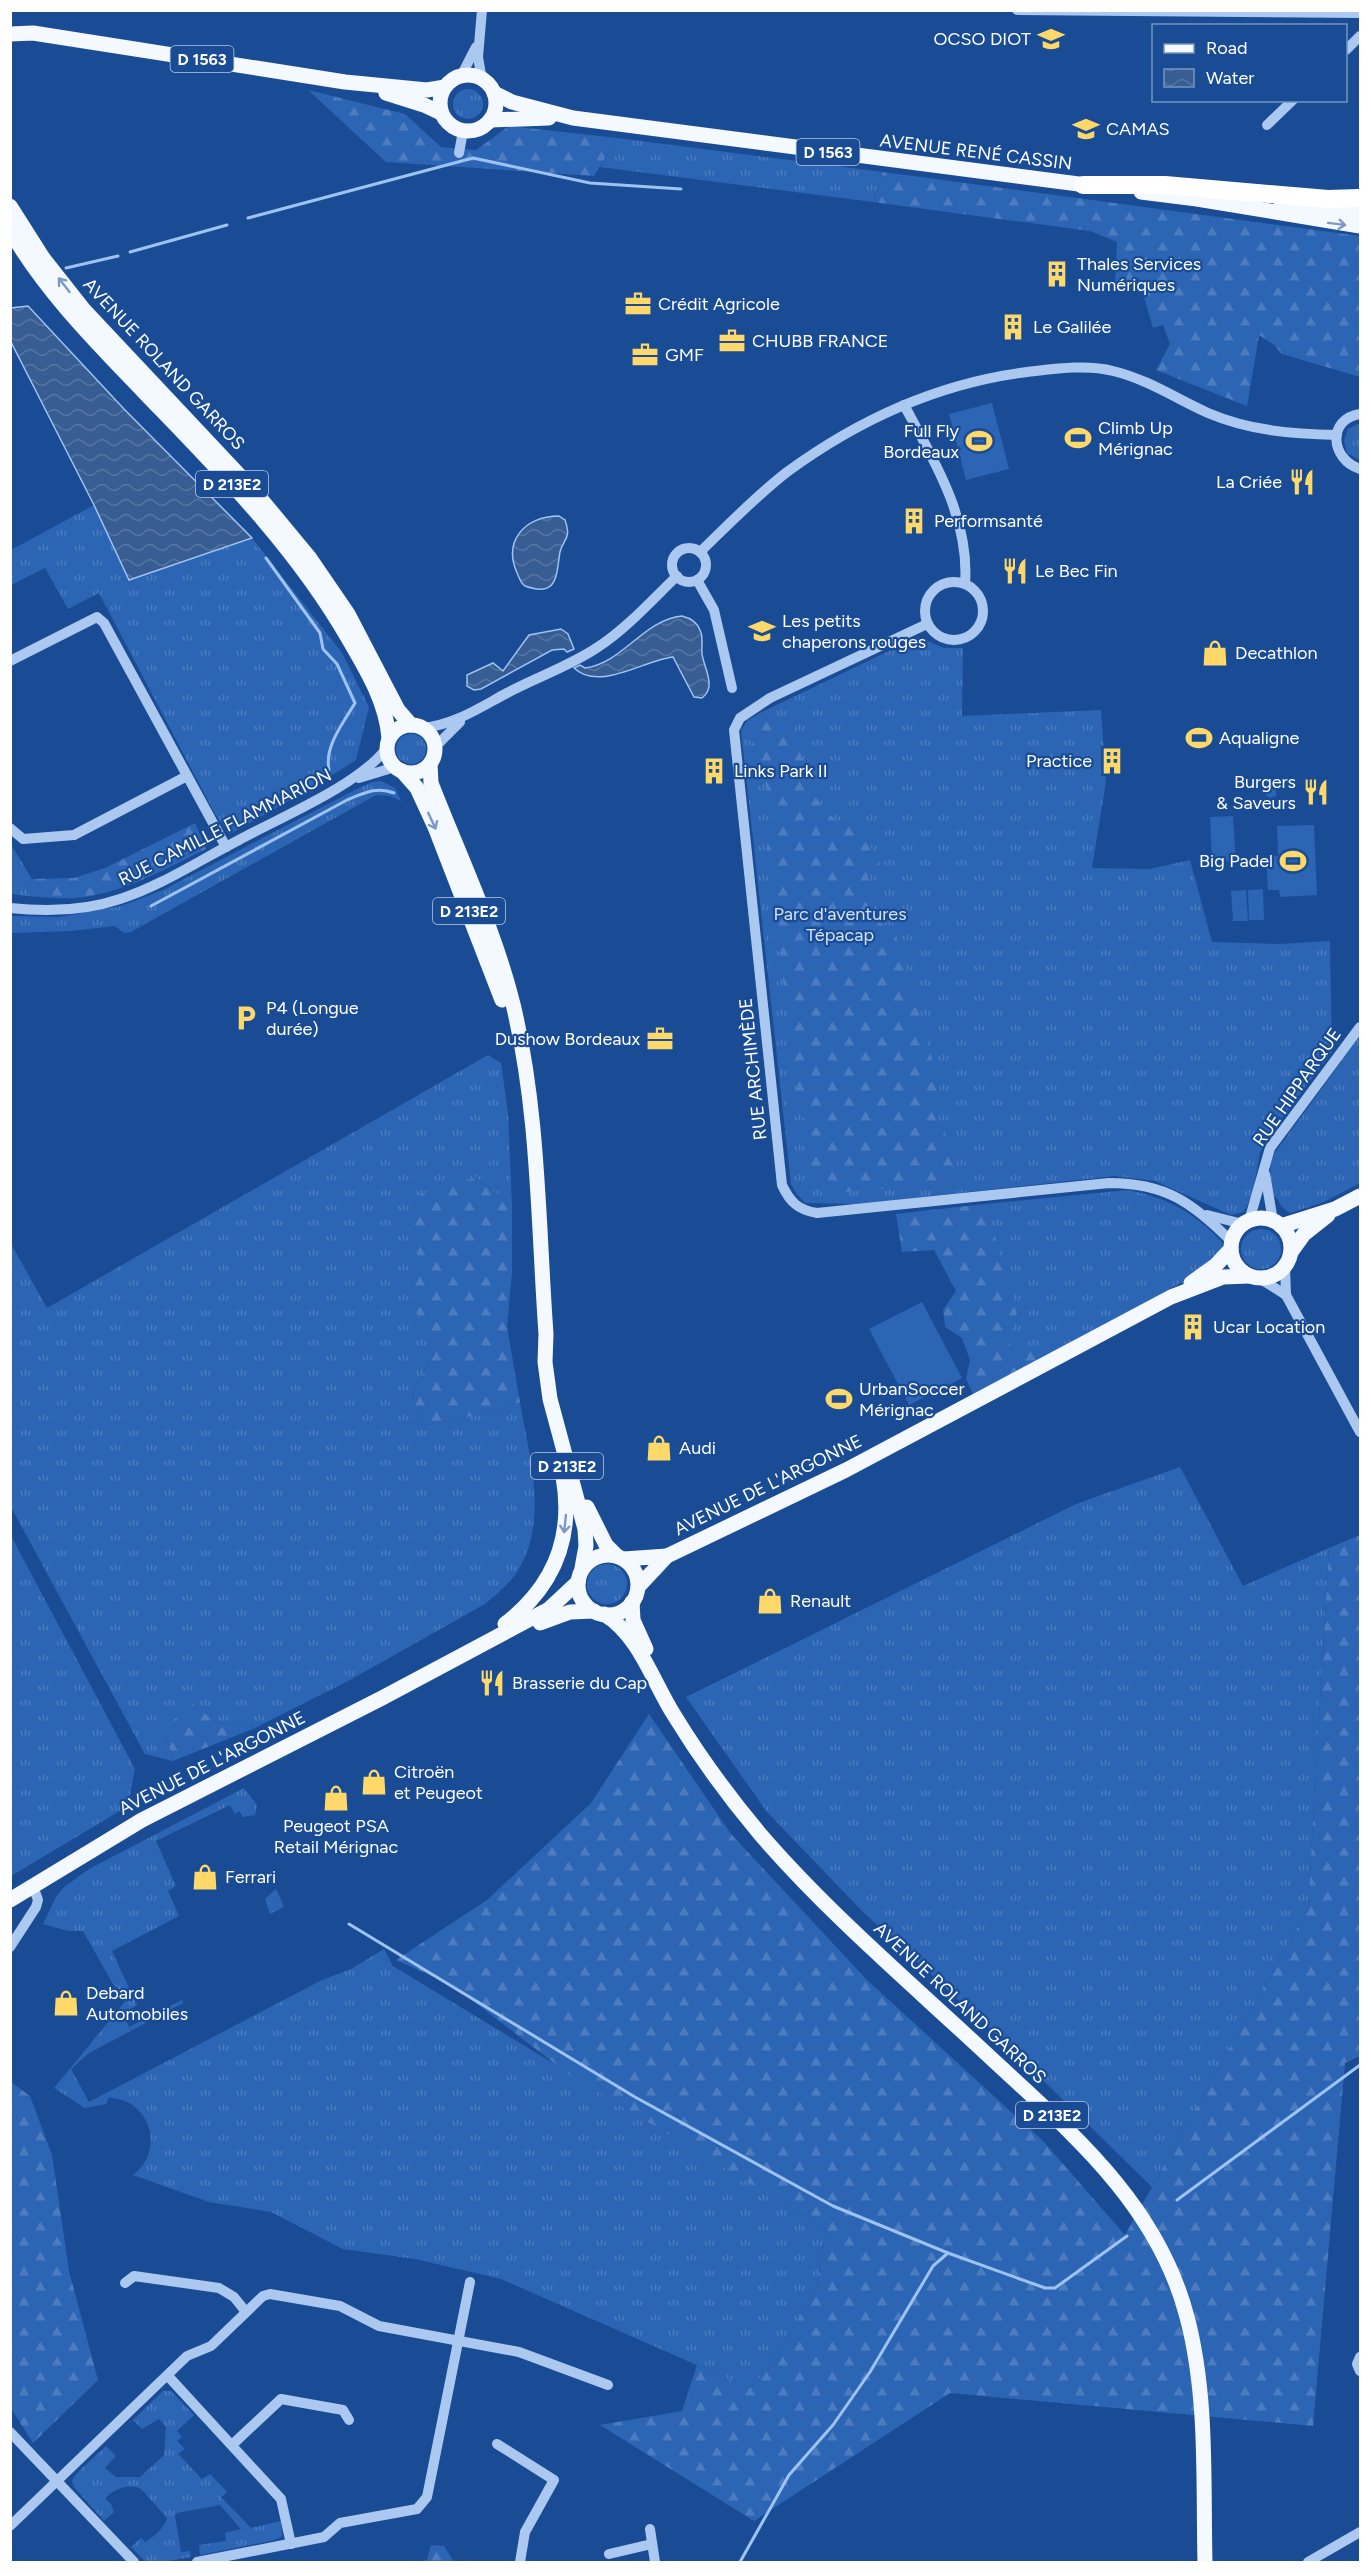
<svg xmlns="http://www.w3.org/2000/svg" width="1371" height="2573" viewBox="0 0 1371 2573" font-family="Figtree,sans-serif">
<style>
.grass{fill:url(#grass-tufts)}
.forest{fill:url(#forest-firs)}
.garden{fill:#2c65b4}
.water{fill:url(#water-waves);stroke:#9dc3f3;stroke-width:1.5}
.lines{fill:none;stroke-linecap:round;stroke-linejoin:round}
.stream{stroke:#9dc3f3;stroke-width:3}
.minor{stroke:#abc8f0;stroke-width:10}
.major{stroke:#f4f8ff;stroke-width:15}
.highway{stroke:#fff;stroke-width:18}
.oneway{stroke:#7c99c5}
.labels{text-anchor:middle;stroke-width:4.5;stroke-linejoin:round;paint-order:stroke}
.shield{fill:#194c95;stroke:#bac9df;stroke-width:1.5}
.shield-label{font-size:16px;font-weight:bold;fill:#fff}
.poi-label{font-size:18px;fill:#fff;stroke:#194c95;text-anchor:start}
.street-label{font-size:18px;fill:#fff;stroke:#194c95}
.park-label{font-size:18px;fill:#d2e3fb;stroke:#194c95}
</style>
<defs>
<pattern id="grass-tufts" width="24" height="20" patternUnits="userSpaceOnUse" patternTransform="scale(1.5)"><rect width="24" height="20" fill="#2c65b4"/><path d="M3 7l-1-3M5 7V3M7 7l1-3M15 17l-1-3M17 17v-4M19 17l1-3" fill="none" stroke="#4c7cbf"/></pattern>
<pattern id="forest-firs" width="22" height="20" patternUnits="userSpaceOnUse" patternTransform="scale(1.5)"><rect width="22" height="20" fill="#2c65b4"/><path d="M5 1l3.5 6h-7zM16 11l3.5 6h-7z" fill="#4c7cbf"/></pattern>
<pattern id="water-waves" width="16" height="10" patternUnits="userSpaceOnUse" patternTransform="scale(1.5)"><rect width="16" height="10" fill="#385d93"/><path d="M0 5q4-4 8 0t8 0" fill="none" stroke="#5675a3"/></pattern>
</defs>
<rect width="100%" height="100%" fill="#194c95"/>
<g class="grass">
<circle cx="468" cy="104" r="15"/>
<polygon points="617,138 883,172 873,202 600,167"/>
<polygon points="1360,423 1360,460 1347,453 1344,441 1348,429"/>
<polygon points="94,505 129,580 252,538 342,653 369,707 356,760 312,788 230,834 215,814 99,593 68,609 45,568 11,585 11,550"/>
<polygon points="918,637 944,648 963,648 962,716 1101,710 1106,781 1092,868 1149,869 1190,860 1212,942 1279,944 1330,941 1332,1052 1272,1131 1260,1152 1253,1192 1244,1212 1231,1215 1155,1181 1115,1176 857,1204 805,1203 796,1193 791,1184 741,730 748,720 762,712"/>
<circle cx="411" cy="749" r="15"/>
<polygon points="1266,779 1273,779 1276,784 1276,796 1270,798 1265,795"/>
<polygon points="381,781 395,788 401,801 390,796 376,795 131,932 124,933 115,926 71,931 11,933 11,916 59,917 121,906 163,890 353,791 372,782"/>
<polygon points="10,843 32,879 27,896 11,894"/>
<polygon points="1360,1036 1360,1183 1324,1202 1290,1213 1281,1206 1277,1198 1272,1196 1270,1175 1271,1158"/>
<path d="M488,1055l13,8 7,50 4,93 -36,-29 -30,11 -31,37 5,30 1,61 13,37 -22,43 10,30 70,-14 28,-10c9,54 28,114 0,165 -8,15 -23,27 -35,37l-135,76 -95,48 -41,-6 -50,6 9,33 -28,-7 -134,-247 -1,-265 37,66z"/>
<path d="M1128,1190c43,9 65,22 95,53l-3,12 -30,23 -151,82 -24,-5 -8,-19 8,-11 -30,-121z"/>
<circle cx="1261" cy="1249" r="20"/>
<polygon points="1180,1467 1243,1586 1329,1548 1308,1909 1152,2187 1001,2039 861,1910 767,1812 686,1697 1076,1504"/>
<polygon points="10,1534 135,1769 128,1806 11,1876"/>
<circle cx="607" cy="1584" r="20"/>
<path d="M244,1788l13,17 -2,10 -12,2 -4,-6 -4,3 -5,-9 -74,36 20,45 -8,5 11,25 -67,35 25,54 -13,8 5,14 53,-27 1,3 -94,50 -18,16 18,33 233,-122 29,-11 33,-20 9,17 433,263 -9,58 -51,85 -17,16 -248,-109 -86,-20 -72,-10 -72,-37 -62,-10 -76,-27c24,-17 24,-54 -2,-71 -6,-4 -15,-5 -22,-7l-3,7 -21,4 -31,-20 74,-90 -15,-14 -30,-53h-15l-25,-7 13,-27 7,-9 26,-19z"/>
<polygon points="276,1889 284,1907 270,1914 265,1899"/>
<path d="M163,2391h8l23,24 -17,16 5,6 -5,4 8,8 -7,5 24,25 8,-5 17,18 -6,5 30,31 30,-7 1,15 -7,4 -75,15 -1,-10 27,-4 -1,-8 16,-4 -21,-24 -43,8 -2,3 6,36 9,-1 1,6 -28,5h-17l-15,-15 10,-9 4,4c9,-5 19,-14 22,-24l-25,-28c-10,-8 -30,-1 -37,9l6,5 3,8 -10,9 -30,-34 -2,-6 5,-8 29,-27 10,10 -11,12 11,9h24l24,-22 2,-28 -7,-8 -17,10 -9,-9z"/>
</g>
<g class="forest">
<polygon points="308,90 405,114 441,147 476,150 509,126 617,138 594,176 386,162"/>
<polygon points="883,172 1360,236 1360,377 1282,354 1273,344 1259,335 1247,406 1156,370 1170,344 1163,325 1153,328 1139,279 1115,286 1117,242 1090,231 873,202"/>
<polygon points="792,715 809,790 835,820 863,831 880,864 867,878 876,919 896,935 927,1040 940,1090 934,1106 957,1163 954,1182 823,1194 799,1160 810,1144 796,1089 767,844 787,818 767,789 752,745 759,725"/>
<path d="M195,823l11,26c-41,20 -86,46 -132,49 -16,1 -32,-1 -47,-2l5,-17 42,-1 31,-10z"/>
<polygon points="476,1177 512,1206 512,1272 507,1327 520,1402 492,1412 422,1426 412,1396 434,1353 404,1278 419,1255 415,1225 415,1196"/>
<polygon points="985,1204 1017,1309 1015,1325 1007,1336 1015,1355 1032,1348 1039,1360 973,1394 966,1379 970,1360 962,1338 945,1327 943,1310 956,1291 934,1250 902,1252 896,1214"/>
<polygon points="1360,1535 1360,2056 1345,2063 1313,2426 950,2393 754,2521 600,2425 682,2411 697,2365 749,2388 766,2372 817,2287 826,2229 571,2076 452,1985 396,1960 487,1900 591,1803 649,1714 731,1834 867,1980 1043,2141 1125,2235 1308,1909 1329,1548"/>
<polygon points="194,1703 214,1722 255,1728 173,1761 164,1728"/>
<polygon points="11,2082 30,2096 52,2155 69,2271 98,2380 33,2443 11,2408"/>
<polygon points="431,2545 444,2546 454,2562 418,2562 427,2560"/>
</g>
<g class="garden">
<polygon points="992,403 1009,469 966,480 949,414"/>
<polygon points="1233,816 1236,861 1212,862 1210,817"/>
<polygon points="1314,825 1317,895 1280,897 1279,890 1268,890 1266,857 1278,856 1277,826"/>
<polygon points="1263,889 1264,920 1249,920 1248,890"/>
<polygon points="1246,890 1248,921 1233,921 1231,891"/>
<polygon points="922,1302 962,1378 909,1405 869,1329"/>
</g>
<g class="water">
<polygon points="28,306 124,409 252,538 129,580 94,505 11,342 11,308"/>
<path d="M559,516l6,4c7,19 -2,19 -5,32 -4,22 -1,46 -35,34 -4,-3 -5,-6 -7,-11 -16,-33 6,-59 41,-59z"/>
<path d="M682,616c8,2 15,6 18,14 4,8 1,16 2,24 2,14 15,33 0,44l-8,-1 -21,-40c-29,3 -74,35 -99,11l6,-3 5,3c38,-5 58,-48 97,-52z"/>
<polygon points="561,629 568,634 574,649 567,652 564,649 552,650 481,689 474,690 467,686 467,675 493,663 503,671 529,635"/>
</g>
<g class="lines">
<g class="stream">
<polyline points="248,218 473,158 590,183 681,189"/>
<polyline points="130,252 227,225"/>
<polyline points="66,268 118,256"/>
<path d="M266,558l54,75 3,16 14,15 18,39c-11,19 -31,43 -26,67"/>
<path d="M151,906l196,-106c17,-7 30,-14 47,-7"/>
<polyline points="349,1924 635,2097 833,2206 948,2253"/>
<polyline points="1177,2200 1360,2065"/>
<polyline points="740,2562 789,2475 833,2425 870,2372 933,2266 948,2253 1045,2288 1055,2288 1127,2236"/>
</g>
<g class="minor">
<polyline points="482,10 478,57 482,80"/>
<polyline points="1017,10 1360,13"/>
<polyline points="1346,50 1360,36"/>
<polyline points="461,76 476,47"/>
<polyline points="1267,125 1293,100"/>
<polyline points="459,153 463,131"/>
<path d="M904,405c30,55 66,114 61,179"/>
<path d="M1360,414c-33,5 -30,45 0,55"/>
<circle cx="689" cy="565" r="17"/>
<path d="M700,552c28,-27 56,-56 87,-80 71,-52 152,-89 240,-100 27,-3 60,-8 86,-1 34,8 64,28 95,42 42,18 85,21 129,22"/>
<polyline points="697,580 714,610 732,688"/>
<circle cx="954" cy="611" r="29"/>
<path d="M927,624l-157,74 -30,20 -6,12 48,455c8,17 16,25 35,28l292,-30c57,0 84,20 123,59"/>
<polyline points="10,661 97,617 104,623 226,847"/>
<path d="M423,728c33,-4 56,-20 84,-35 30,-16 63,-27 91,-46 29,-19 54,-47 79,-71"/>
<polyline points="435,747 460,722"/>
<polyline points="359,778 395,767"/>
<polyline points="10,828 23,839 74,835 187,776"/>
<path d="M10,908c37,4 75,3 110,-9 41,-13 80,-39 119,-59 42,-23 118,-54 147,-91"/>
<polyline points="1265,1174 1273,1221"/>
<polyline points="1207,1215 1243,1224"/>
<polyline points="1249,1221 1270,1148 1360,1027"/>
<polyline points="1285,1267 1286,1295 1360,1432"/>
<polyline points="1259,1278 1286,1295"/>
<polyline points="10,1947 36,1907 38,1900 33,1886"/>
<polyline points="125,2283 134,2276 219,2288 234,2297 246,2312"/>
<polyline points="1360,2357 1357,2364 1360,2371"/>
<polyline points="168,2376 281,2499 291,2544"/>
<polyline points="10,2432 134,2562"/>
<polyline points="233,2444 281,2399 343,2410 349,2420"/>
<polyline points="497,2444 554,2480 525,2532 520,2562"/>
<polyline points="10,2526 187,2356 211,2346 263,2296 270,2294 340,2306 379,2326 519,2352 608,2385"/>
<polyline points="650,2529 655,2562"/>
<polyline points="609,2554 652,2544"/>
<polyline points="197,2562 324,2537 340,2523 417,2509 427,2497 470,2282"/>
<polyline points="1308,2562 1360,2532"/>
</g>
<g class="major">
<polyline points="10,34 33,33 345,82 427,90 445,87"/>
<circle cx="468" cy="103" r="28"/>
<polyline points="386,93 424,105 441,113"/>
<polyline points="494,93 512,102 573,118 1094,186"/>
<polyline points="490,120 549,118"/>
<polyline points="1141,192 1197,199 1360,226"/>
<polyline points="1281,205 1360,211"/>
<polyline points="10,206 43,258 84,310 255,492 309,557 348,614 398,710 411,725"/>
<path d="M10,230c35,61 85,111 133,161 74,77 151,153 205,247 18,31 38,63 41,100"/>
<circle cx="411" cy="749" r="24"/>
<path d="M430,764l1,19c28,72 63,145 82,221 26,108 25,219 33,330l-1,28 5,37 35,130 1,17 -4,22"/>
<polyline points="402,771 417,788 435,827 502,1000"/>
<circle cx="1261" cy="1248" r="30"/>
<polyline points="1281,1226 1335,1209 1360,1196"/>
<polyline points="1291,1252 1304,1234 1328,1215"/>
<polyline points="1191,1283 1216,1265 1231,1249"/>
<polyline points="587,1507 606,1545 616,1555"/>
<circle cx="608" cy="1585" r="30"/>
<polyline points="624,1559 667,1556"/>
<polyline points="638,1587 667,1556 846,1470 1171,1297 1223,1277 1249,1276"/>
<polyline points="632,1602 633,1620 646,1649"/>
<path d="M604,1614c35,21 49,68 70,101 25,41 55,82 86,119 70,81 153,151 232,225 81,75 166,146 195,258 21,79 16,165 18,245"/>
<polyline points="540,1623 570,1612 594,1611"/>
<path d="M505,1624c48,-37 69,-86 58,-147"/>
<polyline points="10,1900 142,1820 382,1698 549,1609 578,1582"/>
</g>
<polyline class="highway" points="1083,185 1165,185 1328,199 1360,198"/>
</g>
<defs><path id="oneway-shaft" d="M-6 0H5M1.5-3L5.5 0L1.5 3" fill="none" stroke-width="1.6" stroke-linecap="round" stroke-linejoin="round" transform="scale(1.5)"/></defs>
<g class="oneway">
<use href="#oneway-shaft" transform="translate(1337 224) rotate(7)"/>
<use href="#oneway-shaft" transform="translate(64 285) rotate(-128)"/>
<use href="#oneway-shaft" transform="translate(432 821) rotate(65)"/>
<use href="#oneway-shaft" transform="translate(565 1524) rotate(96)"/>
</g>
<defs>
<g id="school-bare" transform="scale(2.07)"><path d="M0-5L7-2L0 1L-7-2ZM-4 1L0 2.5L4 1V4Q0 6-4 4Z" fill="#ffd86a" stroke="#194c95" stroke-width="2.5" paint-order="stroke"/></g>
<g id="building-bare" transform="scale(2.07)"><path d="M-4-6H4V6H1V3H-1V6H-4ZM-2.5-4.3h1.7v1.8h-1.7ZM.8-4.3h1.7v1.8H.8ZM-2.5-1h1.7V.8h-1.7ZM.8-1h1.7V.8H.8Z" fill="#ffd86a" stroke="#194c95" stroke-width="2.5" paint-order="stroke"/></g>
<g id="office-bare" transform="scale(2.07)"><path d="M-6-3h4V-5.5h4V-3h4V5H-6ZM-1-4.5V-3h2v-1.5ZM-6 0V1H6V0Z" fill="#ffd86a" stroke="#194c95" stroke-width="2.5" paint-order="stroke"/></g>
<g id="stadium-bare" transform="scale(2.07)"><path d="M0-5a6.5 5 0 1 0 0 10a6.5 5 0 1 0 0-10ZM-3.5-1.8h7v3.6h-7Z" fill="#ffd86a" stroke="#194c95" stroke-width="2.5" paint-order="stroke"/></g>
<g id="restaurant-bare" transform="scale(2.07)"><path d="M-5-6h1v4h1v-4h1v4h1v-4h1v5L-1.5 .5V6h-2V.5L-5-1ZM5-6V6H3V1.5H1.5Q1.5-4 5-6Z" fill="#ffd86a" stroke="#194c95" stroke-width="2.5" paint-order="stroke"/></g>
<g id="shop-bare" transform="scale(2.07)"><path d="M-5-2.5h2.3a2.7 3.5 0 0 1 5.4 0H5L5.5 6h-11ZM-1.5-2.5h3a1.5 2.3 0 0 0-3 0Z" fill="#ffd86a" stroke="#194c95" stroke-width="2.5" paint-order="stroke"/></g>
<g id="parking-bare" transform="scale(2.07)"><path d="M-3.5-5.5H1a3.5 3.5 0 0 1 0 7H-1V5.5H-3.5ZM-1-3.4V-.6H.8a1.4 1.4 0 0 0 0-2.8Z" fill="#ffd86a" stroke="#194c95" stroke-width="2.5" paint-order="stroke"/></g>
</defs>
<g fill-rule="evenodd">
<use href="#school-bare" x="1051" y="39"/>
<use href="#school-bare" x="1086" y="129"/>
<use href="#building-bare" x="1057" y="274"/>
<use href="#office-bare" x="638" y="304"/>
<use href="#building-bare" x="1013" y="327"/>
<use href="#office-bare" x="732" y="341"/>
<use href="#office-bare" x="645" y="355"/>
<use href="#stadium-bare" x="1078" y="438"/>
<use href="#stadium-bare" x="979" y="441"/>
<use href="#restaurant-bare" x="1302" y="482"/>
<use href="#building-bare" x="914" y="521"/>
<use href="#restaurant-bare" x="1015" y="571"/>
<use href="#school-bare" x="762" y="631"/>
<use href="#shop-bare" x="1215" y="653"/>
<use href="#stadium-bare" x="1199" y="738"/>
<use href="#building-bare" x="1112" y="761"/>
<use href="#building-bare" x="714" y="771"/>
<use href="#restaurant-bare" x="1316" y="792"/>
<use href="#stadium-bare" x="1293" y="861"/>
<use href="#parking-bare" x="246" y="1018"/>
<use href="#office-bare" x="660" y="1039"/>
<use href="#building-bare" x="1193" y="1327"/>
<use href="#stadium-bare" x="839" y="1399"/>
<use href="#shop-bare" x="659" y="1448"/>
<use href="#shop-bare" x="770" y="1601"/>
<use href="#restaurant-bare" x="492" y="1683"/>
<use href="#shop-bare" x="374" y="1782"/>
<use href="#shop-bare" x="336" y="1798"/>
<use href="#shop-bare" x="205" y="1877"/>
<use href="#shop-bare" x="66" y="2003"/>
</g>
<g class="labels">
<g class="shield">
<rect x="170.5" y="46" width="63" height="26" rx="4.5"/>
<rect x="796.5" y="139" width="63" height="26" rx="4.5"/>
<rect x="196" y="471" width="72" height="26" rx="4.5"/>
<rect x="433" y="898" width="72" height="26" rx="4.5"/>
<rect x="531" y="1453" width="72" height="26" rx="4.5"/>
<rect x="1016" y="2102" width="72" height="26" rx="4.5"/>
</g>
<g class="shield-label">
<text x="202" y="65">D 1563</text>
<text x="828" y="158">D 1563</text>
<text x="232" y="490">D 213E2</text>
<text x="469" y="917">D 213E2</text>
<text x="567" y="1472">D 213E2</text>
<text x="1052" y="2121">D 213E2</text>
</g>
<g class="poi-label">
<text x="1031" y="45" text-anchor="end">OCSO DIOT</text>
<text x="1106" y="135">CAMAS</text>
<text x="1077" y="270">Thales Services<tspan x="1077" dy="21">Numériques</tspan></text>
<text x="658" y="310">Crédit Agricole</text>
<text x="1033" y="333">Le Galilée</text>
<text x="752" y="347">CHUBB FRANCE</text>
<text x="665" y="361">GMF</text>
<text x="1098" y="434">Climb Up<tspan x="1098" dy="21">Mérignac</tspan></text>
<text x="959" y="437" text-anchor="end">Full Fly<tspan x="959" dy="21">Bordeaux</tspan></text>
<text x="1282" y="488" text-anchor="end">La Criée</text>
<text x="934" y="527">Performsanté</text>
<text x="1035" y="577">Le Bec Fin</text>
<text x="782" y="627">Les petits<tspan x="782" dy="21">chaperons rouges</tspan></text>
<text x="1235" y="659">Decathlon</text>
<text x="1219" y="744">Aqualigne</text>
<text x="1092" y="767" text-anchor="end">Practice</text>
<text x="734" y="777">Links Park II</text>
<text x="1296" y="788" text-anchor="end">Burgers<tspan x="1296" dy="21">&amp; Saveurs</tspan></text>
<text x="1273" y="867" text-anchor="end">Big Padel</text>
<text x="266" y="1014">P4 (Longue<tspan x="266" dy="21">durée)</tspan></text>
<text x="640" y="1045" text-anchor="end">Dushow Bordeaux</text>
<text x="1213" y="1333">Ucar Location</text>
<text x="859" y="1395">UrbanSoccer<tspan x="859" dy="21">Mérignac</tspan></text>
<text x="679" y="1454">Audi</text>
<text x="790" y="1607">Renault</text>
<text x="512" y="1689">Brasserie du Cap</text>
<text x="394" y="1778">Citroën<tspan x="394" dy="21">et Peugeot</tspan></text>
<text x="336" y="1832" text-anchor="middle">Peugeot PSA<tspan x="336" dy="21">Retail Mérignac</tspan></text>
<text x="225" y="1883">Ferrari</text>
<text x="86" y="1999">Debard<tspan x="86" dy="21">Automobiles</tspan></text>
</g>
<g class="street-label">
<text transform="translate(976 152) rotate(7)" y="6">AVENUE RENÉ CASSIN</text>
<text transform="translate(164 364) rotate(47)" y="6">AVENUE ROLAND GARROS</text>
<text transform="translate(225 827) rotate(-27)" y="6">RUE CAMILLE FLAMMARION</text>
<text transform="translate(753 1069) rotate(-96)" y="6">RUE ARCHIMÈDE</text>
<text transform="translate(1297 1087) rotate(-55)" y="6">RUE HIPPARQUE</text>
<text transform="translate(768 1485) rotate(-26)" y="6">AVENUE DE L'ARGONNE</text>
<text transform="translate(212 1763) rotate(-27)" y="6">AVENUE DE L'ARGONNE</text>
<text transform="translate(960 2003) rotate(43)" y="6">AVENUE ROLAND GARROS</text>
</g>
<g class="park-label">
<text x="840" y="920">Parc d'aventures<tspan x="840" dy="21">Tépacap</tspan></text>
</g>
</g>
<rect width="1371" height="2573" fill="none" stroke="#ffffff" stroke-width="24"/>
<rect x="1152" y="24" width="195" height="78" fill="#194c95" stroke="#7594bf" stroke-width="1.5"/>
<rect x="1164" y="44" width="30" height="9" fill="#f4f8ff" stroke="#7594bf" stroke-width="1.5"/>
<text x="1206" y="54" font-size="18" fill="#ffffff">Road</text>
<rect x="1164" y="69" width="30" height="18" fill="url(#water-waves)" stroke="#7594bf" stroke-width="1.5"/>
<text x="1206" y="84" font-size="18" fill="#ffffff">Water</text>
</svg>
